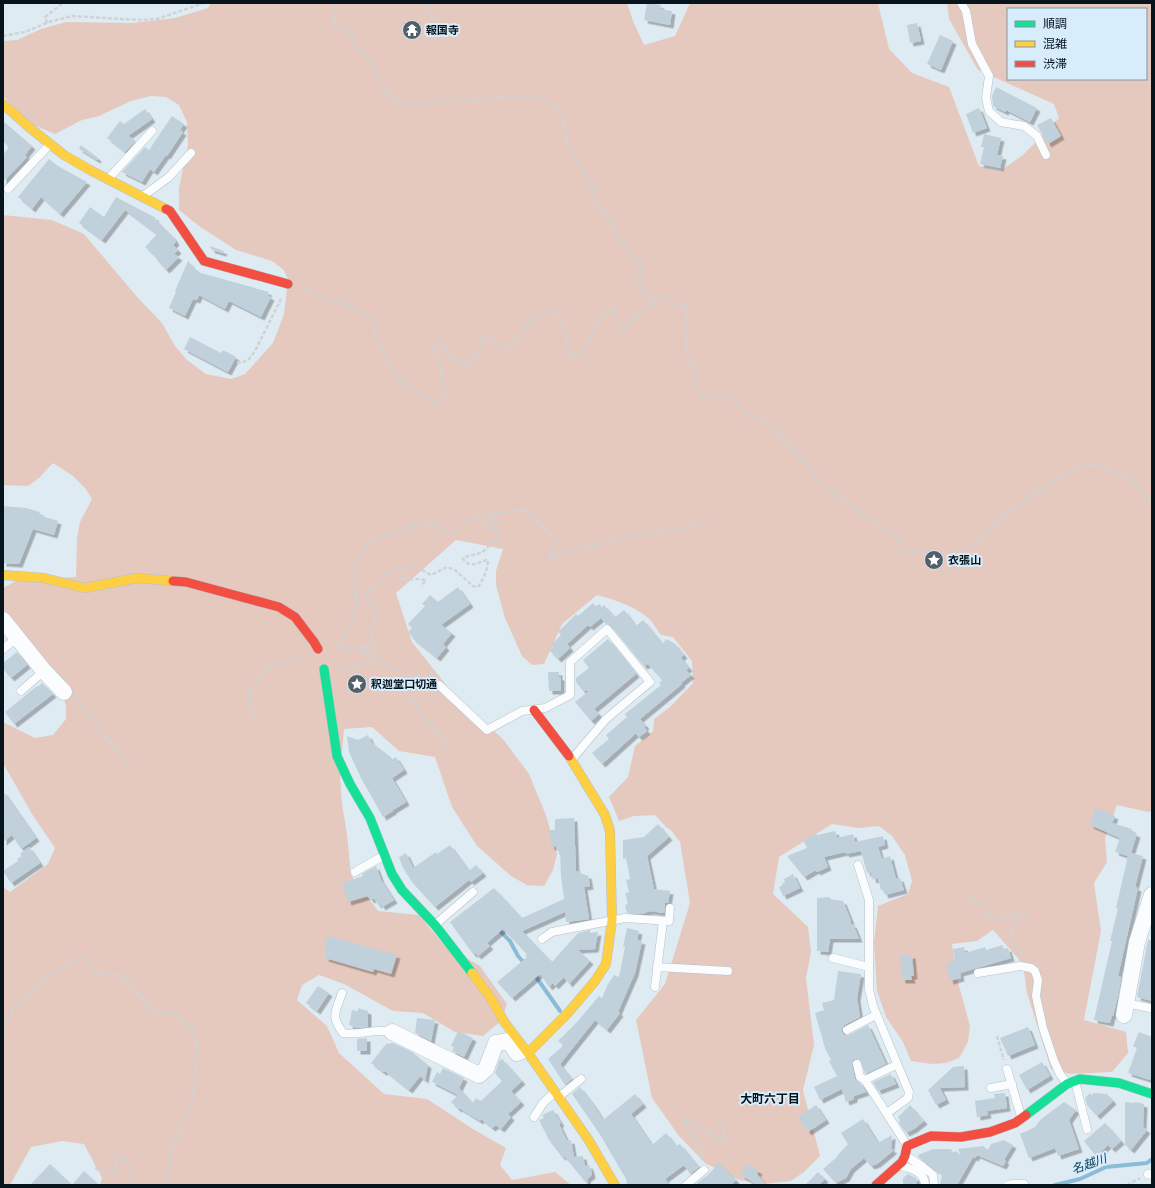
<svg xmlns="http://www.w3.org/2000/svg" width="1155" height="1188" viewBox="0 0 1155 1188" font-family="Overpass,'Noto Sans JP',sans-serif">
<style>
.green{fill:#e5c9bf;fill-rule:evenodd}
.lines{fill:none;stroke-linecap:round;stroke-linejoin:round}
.stream{stroke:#8cbbd7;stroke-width:4}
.building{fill:#c0d1db;filter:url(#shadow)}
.lane-casing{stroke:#b5c1c8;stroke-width:9}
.street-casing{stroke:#b5c1c8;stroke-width:17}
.fast-casing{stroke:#b5c1c8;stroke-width:10}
.slow-casing{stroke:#b5c1c8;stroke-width:10}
.jam-casing{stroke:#b5c1c8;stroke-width:10}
.path{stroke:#d0d3d6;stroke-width:2.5;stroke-dasharray:4 2;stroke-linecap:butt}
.lane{stroke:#fafcfd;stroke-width:8}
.street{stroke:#fafcfd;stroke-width:16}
.fast{stroke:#16e098;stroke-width:9}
.slow{stroke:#ffcf43;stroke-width:9}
.jam{stroke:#f24e42;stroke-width:9}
.labels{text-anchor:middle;stroke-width:4;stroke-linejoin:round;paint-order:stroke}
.poi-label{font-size:11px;font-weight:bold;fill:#07141c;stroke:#d7edfb;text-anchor:start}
.neighbourhood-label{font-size:12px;font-weight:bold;fill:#07141c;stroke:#d7edfb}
.water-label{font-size:12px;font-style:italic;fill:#013851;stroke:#d7edfb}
</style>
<defs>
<filter id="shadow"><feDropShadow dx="3.5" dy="3.5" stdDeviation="0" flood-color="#0004"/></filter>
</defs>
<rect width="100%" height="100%" fill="#dfebf3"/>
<path class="green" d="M211,3h416l6,18 11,24 31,-9 15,-33h188l11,46 23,24 37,14 30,79 21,5 23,-16 36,-37 -5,-14 -76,-34 -29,-51 -2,-16h205v808l-4,1 -31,-7 -12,33 2,24 -13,21 7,48 -17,89 42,12 2,21 -16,19 -41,2 -20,-5 -24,-76 -4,-29 -30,-34 -16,11 -25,3 6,38 12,44 -2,16 -9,16 -13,5 -14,1 -21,-3 -8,-19 -17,-25 -9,-26 -3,-48 4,-37 30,-12 4,-13 -7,-26 -13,-19 -13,-10 -21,2 -26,-4 -53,33 -6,37 35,33 3,25 -5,26 8,67 -11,45 17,66 -16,16 -13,9 -27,3 -25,-4 -34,-17 -26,-27 -27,-38 -16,-78 29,-36 25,-81 -10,-61 -10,-13 -3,-1 -12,-13 -21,1 -15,5 -10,-24 19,-20 7,-31 18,-15 1,-12 16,-12 23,-24 -1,-22 -19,-24 -12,-2c-4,-5 -8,-13 -13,-17 -14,-12 -33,-18 -51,-23l-35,29 -18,40 -12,1 -10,-9 -17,-38 -9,-33v-14l7,-22 -47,-9 -60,53 16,49 54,68 18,12 19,17 26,35 17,41 11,39 -4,16 -9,16 -17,-1 -16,-9 -34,-30 -25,-39 -17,-50 -36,-6 -27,-24 -28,2 -4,47 2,28 5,30 4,41 27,36 41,4 25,30 36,21 27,38 -6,17 -18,15 -28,-4 -32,-19 -30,-2 -49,-27 -25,-9 -17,10 -5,15 30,26 12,27 45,41 43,5 46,30 33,19 -6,17 12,15 43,-8 16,13h-471l2,-7 -18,-34 -22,-3 -31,6 -21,38h-7v-298l7,5 38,-28 7,-16 -23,-34 -29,-51v-41l32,16 18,-3 13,-16v-14l-12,-30 -28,-32 -7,-17 -16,-17v-21l13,-7 60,-4 1,-39 3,-16 12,-23 -7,-11 -12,-12 -20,-13 -14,15 -11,8 -25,-1v-270l49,5 32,14 54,64 24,25 13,23 12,14 19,14 25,5 14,-5 28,-31 11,-29 4,-34 -4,-10 -12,-9 -36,-11 -37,-24 -20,-16v-22l9,-43 -1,-23 -8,-17 -13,-8 -15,-1 -20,5 -32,15 -17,4 -27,14 -24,-10 -28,-28v-55l14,-1 24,-11 25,-7 66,1 43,-5 33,-10zM1008,9h138v70h-138z"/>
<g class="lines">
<g class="stream">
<polyline points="497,928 510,941 518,956 526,965"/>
<polyline points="534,974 560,1011"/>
<polyline points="1055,1185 1080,1179 1106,1167 1147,1163 1152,1159"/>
</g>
</g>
<g class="building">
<polygon points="647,3 661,5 660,9 672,11 670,25 644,20"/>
<polygon points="917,23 921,41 910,43 907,25"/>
<polygon points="940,35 953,41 941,70 927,64"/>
<polygon points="996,87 1037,108 1030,122 1006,110 1005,112 993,106 992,96"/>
<polygon points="979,108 987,128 973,133 966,114"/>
<polygon points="145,109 152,119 128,136 136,141 125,152 107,138 120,121 124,124"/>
<polygon points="172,116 184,124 180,130 183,132 167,156 166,155 154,172 150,169 142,182 122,172 145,147 149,150"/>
<polygon points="1051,118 1061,136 1048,144 1037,125"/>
<polygon points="3,121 32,146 25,155 27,157 3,182 3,155 9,147 3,141"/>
<polygon points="984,134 1001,138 997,155 1003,156 1000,168 980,164 984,147 981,147"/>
<polygon points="81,145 98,158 97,160 79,149"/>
<polygon points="49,159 58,166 87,182 60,214 41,197 32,209 18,197"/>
<polygon points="116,197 156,218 155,219 173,237 176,242 173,245 178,250 174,254 179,257 166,270 156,259 157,258 145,247 157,234 125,210 102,240 79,223 90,207 104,217"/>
<polygon points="210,246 224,251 223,253 212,250"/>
<polygon points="188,261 194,268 201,273 269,292 267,295 271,297 261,317 229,301 225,309 199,295 197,300 193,299 185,316 169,308 176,292 175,291"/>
<polygon points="190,337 221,353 223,350 236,357 228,372 184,349"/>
<polygon points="3,506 26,508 40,512 39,515 58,521 54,535 33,529 19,564 3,563"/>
<polygon points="458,587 470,604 441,625 452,633 443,644 446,647 437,658 412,638 413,637 408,632 412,628 408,624 425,606 422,604 430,595 438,602"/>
<polygon points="593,603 596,606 599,604 602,607 604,605 615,617 624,610 636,626 643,620 663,644 666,639 674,643 684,655 681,657 682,659 689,668 686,670 691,675 681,683 682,684 640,719 646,726 644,727 647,731 639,737 636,734 635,734 602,764 592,753 609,739 606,735 627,717 625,714 661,685 659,683 662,680 648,664 644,666 611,626 606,624 601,618 590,627 588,625 567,644 570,648 558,659 549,650 553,647 551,645 561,635 558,632 576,614 578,616"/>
<polygon points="608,639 636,674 594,709 599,714 591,721 575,702 589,691 583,691 576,682 576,678 589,668 583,660"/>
<polygon points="17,652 27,665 11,678 3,669 3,663"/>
<polygon points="548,672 559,672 559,677 561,677 561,691 549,691"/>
<polygon points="42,683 53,694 14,724 5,712 37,686 38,687"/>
<polygon points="368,735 372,743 387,754 391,760 396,757 404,770 392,778 406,802 393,810 393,811 383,817 361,778 349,752 347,736 358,740"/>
<polygon points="3,791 36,838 21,849 12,835 3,842"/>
<polygon points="1096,808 1115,816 1112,823 1132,829 1132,832 1137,834 1131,853 1143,856 1135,887 1138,888 1118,976 1121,977 1119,992 1113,1016 1112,1015 1110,1023 1094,1020 1112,941 1110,941 1118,909 1116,908 1128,856 1115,852 1120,838 1090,825"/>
<polygon points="574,818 576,872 581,871 582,876 588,875 590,886 584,887 589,919 566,922 565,912 522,931 552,962 578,933 590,930 590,933 598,932 595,949 578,950 590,961 569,984 564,977 555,986 553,983 549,987 540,974 512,998 497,982 527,957 525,955 527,954 503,929 487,943 490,946 478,956 475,953 473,954 450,922 494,888 522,918 564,899 561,876 560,851 556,851 556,846 551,847 550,830 555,830 555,819"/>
<polygon points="658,824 669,837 647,856 654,889 670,891 668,903 665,902 664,913 650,911 641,914 627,913 625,905 628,904 625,893 629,892 626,880 630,879 626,858 623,859 623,840 644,837"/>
<polygon points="835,831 837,838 853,834 855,842 883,836 885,845 878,847 882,859 890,856 896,879 900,878 904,890 885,895 883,890 881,890 878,878 873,880 871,872 867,873 861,851 846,854 845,852 824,857 828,867 817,872 816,870 804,877 787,856 807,848 803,840 817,834 817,835"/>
<polygon points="450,845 469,871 476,865 483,873 471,882 469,880 435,907 412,882 403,868 399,857 406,853 413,868 436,852 437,854"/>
<polygon points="29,847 40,863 11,883 3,871 18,861 17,859 22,856 20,854"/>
<polygon points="376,866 381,880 394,900 382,907 380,903 378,905 374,898 371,900 368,896 348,902 342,883 363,876 362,874"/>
<polygon points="793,874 800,888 783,896 779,887 783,885 782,884 785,882 784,879"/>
<polygon points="830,897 830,899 843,901 851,921 851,924 853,924 859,939 830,939 828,952 817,951 817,898"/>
<polygon points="627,928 639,931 637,940 642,941 635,973 618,1012 620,1013 607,1030 595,1020 560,1064 572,1079 565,1085 548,1059 564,1045 558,1041 577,1022 599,996 602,998 608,984 614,975 619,977 625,947 623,947"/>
<polygon points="328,936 397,955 391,974 374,969 373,972 325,958 327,951 324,950"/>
<polygon points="1148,940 1152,940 1152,1001 1137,997"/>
<polygon points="1002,945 1004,949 1008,948 1011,958 960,973 961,978 950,981 946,963 955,961 953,949 964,947 965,953 985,947 986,950"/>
<polygon points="912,955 914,976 911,976 912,980 902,980 900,956"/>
<polygon points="838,971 861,974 857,998 860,1017 844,1025 842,1029 842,1032 844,1035 849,1035 868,1025 886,1064 865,1074 861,1061 856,1059 853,1060 852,1065 855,1079 861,1084 866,1092 854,1096 854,1099 846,1102 842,1089 820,1100 814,1087 837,1076 829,1061 831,1060 825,1048 815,1013 824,1010 822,1003 834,1000"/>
<polygon points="318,986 329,993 317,1011 306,1003"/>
<polygon points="358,1008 368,1011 368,1027 357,1028 349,1025 352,1010 358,1011"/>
<polygon points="417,1018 435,1020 431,1041 415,1033"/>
<polygon points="1028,1027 1035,1045 1008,1056 1000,1038"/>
<polygon points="458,1031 473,1038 464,1057 452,1051 454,1047 451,1046"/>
<polygon points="1139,1032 1152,1037 1152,1074 1150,1080 1128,1073 1137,1048 1133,1046"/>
<polygon points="367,1038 367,1051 357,1051 357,1039"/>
<polygon points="393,1043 412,1052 428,1065 425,1080 420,1076 409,1090 385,1071 383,1072 371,1063 386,1044"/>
<polygon points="502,1059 522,1081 511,1091 521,1102 508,1114 511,1117 501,1129 496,1125 492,1128 481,1119 480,1121 459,1108 458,1109 451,1102 458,1095 432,1082 437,1072 440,1074 443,1068 464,1078 459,1088 473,1103 476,1098 481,1101 502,1081 495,1073 499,1061"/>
<polygon points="1042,1062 1050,1076 1027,1090 1019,1075"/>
<polygon points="964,1066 965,1087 940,1088 946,1100 936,1105 928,1090 953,1067"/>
<polygon points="891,1074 896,1084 878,1091 873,1082"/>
<polygon points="580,1087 593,1104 603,1120 635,1094 643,1104 631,1114 652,1145 666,1133 676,1146 680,1144 699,1167 690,1174 684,1165 665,1179 669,1185 627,1185 626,1179 599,1133 572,1094"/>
<polygon points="1005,1093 1007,1108 987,1111 988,1115 977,1117 975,1101 995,1098 994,1094"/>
<polygon points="1090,1093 1092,1095 1094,1093 1107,1094 1113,1101 1097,1116 1087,1105 1085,1098"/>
<polygon points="1064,1102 1076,1110 1069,1120 1079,1149 1058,1156 1055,1148 1029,1158 1020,1134 1035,1127 1040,1120"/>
<polygon points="1125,1102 1134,1103 1136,1102 1144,1104 1143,1127 1147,1130 1131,1150 1125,1145"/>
<polygon points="816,1105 826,1120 808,1132 798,1117"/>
<polygon points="910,1105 924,1121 914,1129 906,1133 899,1123 900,1120 898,1117"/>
<polygon points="553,1110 561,1123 559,1124 567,1141 571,1140 574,1157 583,1156 585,1166 589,1165 591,1170 592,1175 587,1179 588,1185 564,1156 562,1157 549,1140 539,1120 544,1118 542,1115"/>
<polygon points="863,1119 878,1143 892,1135 891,1149 894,1150 877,1164 871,1166 864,1158 851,1169 846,1178 836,1183 823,1169 837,1157 837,1156 848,1144 841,1133"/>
<polygon points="1105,1123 1121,1141 1112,1149 1108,1145 1096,1156 1084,1141"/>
<polygon points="1004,1140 1013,1145 1004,1160 1006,1161 1003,1166 977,1155 975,1158 973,1157 957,1185 940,1185 942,1174 918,1157 918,1155 933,1149 951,1149 953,1153 956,1151 961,1156 958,1149 983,1146 988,1150 991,1144"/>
<polygon points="719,1163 736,1180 731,1185 698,1185 697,1183 706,1176 706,1177"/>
<polygon points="50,1164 72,1185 84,1171 99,1185 30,1185"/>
<polygon points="747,1164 759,1171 757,1174 766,1185 757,1185 741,1175"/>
<polygon points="818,1172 825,1179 819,1185 805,1185"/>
<polygon points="908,1174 916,1178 917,1185 903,1185 903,1178"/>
</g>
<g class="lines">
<g class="lane-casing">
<g id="lane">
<polyline points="961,3 966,11 972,44 989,76 986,98 989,111 1001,122 1024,126 1037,136 1046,155"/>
<polyline points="109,178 152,131"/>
<polyline points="8,189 50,144"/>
<polyline points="143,196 169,177 191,153"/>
<polyline points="3,649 17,638"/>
<polyline points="439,685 487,730 522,711 545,708 570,695 570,662 607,629 650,682 606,719 573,758"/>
<polyline points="21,691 44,671"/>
<polyline points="858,865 869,900 869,989 873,1006 909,1092 908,1098 887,1113"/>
<path d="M355,872c9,-5 18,-11 29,-16"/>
<polyline points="436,924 473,892"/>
<polyline points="542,939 552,932 625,918 669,921 670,908"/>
<polyline points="833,958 869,967"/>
<polyline points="657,967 728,971"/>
<polyline points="978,973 1020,966 1031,968 1035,971 1038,980 1036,996 1043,1028 1054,1061 1060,1074 1067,1083"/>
<polyline points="655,987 663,921"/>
<path d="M342,993c-6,18 -12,23 1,40 16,3 32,-5 49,-1"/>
<polyline points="1126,1003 1150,1008"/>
<polyline points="847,1030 876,1015"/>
<polyline points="857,1064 860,1077 865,1080 907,1145"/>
<polyline points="1007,1069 1021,1116"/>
<polyline points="865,1080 896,1065"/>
<polyline points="1075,1081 1087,1129"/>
<polyline points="991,1088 1012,1084"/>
<polyline points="560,1096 581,1079"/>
<polyline points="534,1117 543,1103 554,1093"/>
<polyline points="906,1156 922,1166 933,1175 934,1185"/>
<path d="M901,1166c10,2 24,6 24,19"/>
<polyline points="1148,1174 1152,1175"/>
<polyline points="686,1185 704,1170"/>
<polyline points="1008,1185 1013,1184 1024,1184"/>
</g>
</g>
<g class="street-casing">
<g id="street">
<polyline points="3,620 44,671 64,692"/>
<polyline points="1124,1015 1137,942 1152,895"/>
<polyline points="392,1032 479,1075 486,1069 496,1043 509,1041 517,1053 520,1052"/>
</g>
</g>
<g class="fast-casing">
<g id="fast">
<polyline points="324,669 337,756 350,784 370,818 392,874 402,890 435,925 472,973"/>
<polyline points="1026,1115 1067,1084 1080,1079 1119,1083 1152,1094"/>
</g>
</g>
<g class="slow-casing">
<g id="slow">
<polyline points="3,104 30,128 64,155 90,170 166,209"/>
<polyline points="3,575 44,578 85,588 137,578 173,581"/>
<polyline points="472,973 490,997 505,1023 528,1053 588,1139 615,1185"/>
<polyline points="528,1053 567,1014 595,981 606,964 612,920 610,831 605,815 569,756"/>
</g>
</g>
<g class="jam-casing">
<g id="jam">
<polyline points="166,209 170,211 204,261 288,284"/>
<polyline points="173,581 186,582 279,607 295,617 314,642 318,649"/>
<polyline points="534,710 569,756"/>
<polyline points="876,1185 902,1162 905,1156 907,1146 931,1136 961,1137 990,1132 1015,1123 1026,1115"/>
</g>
</g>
<g class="path">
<path d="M335,3l-1,19 11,8 7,7 4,10 9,7 13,23 10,17 8,7 8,3 11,-3 11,4 4,-2 11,-3 13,1 72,-5h10l21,11 8,20 1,14 26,45 6,21 7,5 15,29 7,4c3,9 7,16 14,21 -5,15 0,17 7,30l9,3 9,-3 7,7 13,3 1,50 7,13v19l8,8 28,1 16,17 21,9 31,32 23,28 10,8 55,40 12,5 5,17h7l6,-2 39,5 32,-20 6,-12 36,-27 3,-4 13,-3 4,-8 17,-6 13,-12c18,0 38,6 53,17 8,5 14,14 20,21"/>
<polyline points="425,3 437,27"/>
<polyline points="47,23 45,17 63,3"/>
<polyline points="3,36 25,32 49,22 72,16 138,20 157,19 204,3"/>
<polyline points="303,289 309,292 354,307 372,319 378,344 397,378 436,404 444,395 441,363 432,349 441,341 451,358 468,364 479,357 480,343 483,338 489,339 506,349 514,343 520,333 533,319 546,310 560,316 565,327 568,353 572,356 583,351 596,326 605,315 614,308 619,329 625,329 634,318 653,305 648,296"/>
<polyline points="237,362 242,363 249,359 255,351 281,299"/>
<polyline points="403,570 401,578 402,580 417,579 426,580 421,586"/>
<path d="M340,666c12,6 24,-4 35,-7l-3,-25 3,-15v-6l-9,-19c12,-8 20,-19 31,-28l6,4 12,-4 16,9 16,-8 8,3 18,16 5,1c5,-7 10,-18 10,-27 -11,1 -15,10 -25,-1l1,-2 17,-4 4,-3 12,-13 2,-6 -16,-4v-2l14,-2 1,-1 -8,-7"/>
<polyline points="386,685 408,692 414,675 417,676 417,684 422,690 425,687 422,683 433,674 430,670"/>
<polyline points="75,698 129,766"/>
<path d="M254,720c-2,-9 -6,-20 -4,-29 2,-4 7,-9 10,-13 14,-17 22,-18 44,-20"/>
<path d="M448,745l-44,-54 -1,-3 1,-7 -3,-11 -2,-1 -5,1 -3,-1 -21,-15 -9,-1v-2l6,-4 -1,-1 -23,5 -5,-4 16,-31 2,-11 -2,-38 8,-16 7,-8 15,-7 34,-12 13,-1 22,10c8,-3 11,-10 17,-13 17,-7 42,-9 60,-10l9,14 16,14 -5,21 64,-20 20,-2 25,-7 23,1 13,-9 13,4"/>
<path d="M969,897l15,9 2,2 -1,4c8,12 26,3 36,0l3,1 1,1 -10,10 -4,9c2,9 7,16 12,23"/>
<path d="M3,1030l2,-6 7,-9v-7l17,-13 17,-18 8,-5 17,-9 8,-6c11,1 8,10 16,14 7,4 13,3 21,4 14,3 27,26 35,36l27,3 5,8 8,6 7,21 -5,42v5l-16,42 -7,11v21l-1,5 -5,10"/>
<polyline points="997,1036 1004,1060"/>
<polyline points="702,1160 700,1149 683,1118 686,1119 719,1139 725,1140 724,1130 719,1119"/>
<polyline points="97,1167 96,1169 105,1172 113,1173 115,1172 117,1155 118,1155 129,1166 132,1185"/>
<polyline points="1127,1185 1140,1178"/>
</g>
<use href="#lane" class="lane"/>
<use href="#street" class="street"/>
<use href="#fast" class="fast"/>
<use href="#slow" class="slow"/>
<use href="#jam" class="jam"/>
</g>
<defs>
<g id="temple-disc" transform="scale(1)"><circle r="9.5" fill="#535f67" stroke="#d7edfb"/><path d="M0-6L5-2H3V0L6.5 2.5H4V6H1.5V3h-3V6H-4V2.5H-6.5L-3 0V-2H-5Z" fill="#fff"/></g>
<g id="sight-disc" transform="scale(1)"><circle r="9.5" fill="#535f67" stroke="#d7edfb"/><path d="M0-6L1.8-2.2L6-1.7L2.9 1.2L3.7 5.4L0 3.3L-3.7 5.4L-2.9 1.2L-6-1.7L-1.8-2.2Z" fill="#fff"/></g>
</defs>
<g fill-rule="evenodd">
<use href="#temple-disc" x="412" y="30"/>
<use href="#sight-disc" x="934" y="560"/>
<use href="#sight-disc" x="357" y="684"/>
</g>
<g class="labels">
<g class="poi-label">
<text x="426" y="34">報国寺</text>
<text x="948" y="564">衣張山</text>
<text x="371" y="688">釈迦堂口切通</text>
</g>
<g class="neighbourhood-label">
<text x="770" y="1103">大町六丁目</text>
</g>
<g class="water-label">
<text transform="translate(1089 1164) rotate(-19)" y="4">名越川</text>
</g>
</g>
<rect width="1155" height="1188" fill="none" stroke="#07141c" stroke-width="8"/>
<rect x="1007" y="8" width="140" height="72" fill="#d7edfb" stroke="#8496a2"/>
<rect x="1015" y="21" width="20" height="6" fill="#16e098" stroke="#8496a2"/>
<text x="1043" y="28" font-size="12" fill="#07141c">順調</text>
<rect x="1015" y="41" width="20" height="6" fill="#ffcf43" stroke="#8496a2"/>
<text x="1043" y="48" font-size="12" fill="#07141c">混雑</text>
<rect x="1015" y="61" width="20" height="6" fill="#f24e42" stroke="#8496a2"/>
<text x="1043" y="68" font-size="12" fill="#07141c">渋滞</text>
</svg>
